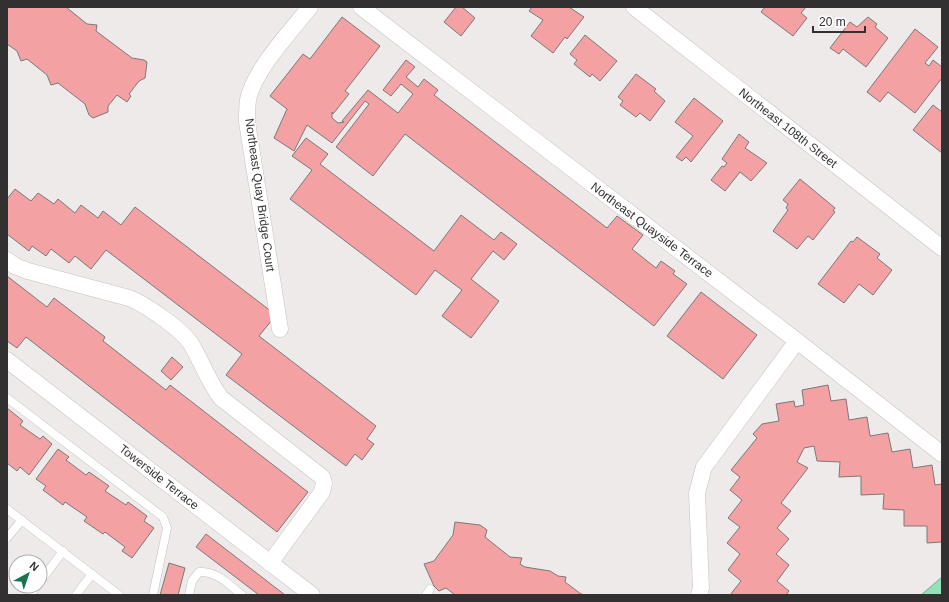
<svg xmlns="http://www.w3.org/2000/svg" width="949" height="602" viewBox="0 0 949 602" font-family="Arial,sans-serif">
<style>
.water{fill:#93e1b5;stroke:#76ac8d}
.building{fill:#f3a1a3;stroke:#7c7878}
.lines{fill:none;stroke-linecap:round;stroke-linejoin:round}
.lane-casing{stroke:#c6c1c1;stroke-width:9}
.street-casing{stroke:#c6c1c1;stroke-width:17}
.lane{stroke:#fff;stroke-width:8}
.street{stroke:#fff;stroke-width:16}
.labels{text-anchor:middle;stroke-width:3;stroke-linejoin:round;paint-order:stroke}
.street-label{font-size:12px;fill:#323030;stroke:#fff}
</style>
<rect width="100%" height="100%" fill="#efeaea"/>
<polygon class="water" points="942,577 942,595 921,595"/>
<g class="building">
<polygon points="7,7 66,7 87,24 97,25 96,31 132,58 144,60 147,62 145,78 139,81 129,94 131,96 127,102 117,95 108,106 108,112 93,118 89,115 85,104 58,83 51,85 47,75 27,59 21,61 17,51 7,44"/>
<polygon points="456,7 462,7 475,18 461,36 444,22"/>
<polygon points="532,7 569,7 584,17 567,39 565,37 553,53 531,36 543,20 529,11"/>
<polygon points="765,7 806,7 801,13 807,18 793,36 761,12"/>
<polygon points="342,17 380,46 345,91 349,94 333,114 332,112 332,118 338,123 344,122 342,121 368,90 398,113 413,94 401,84 391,96 383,90 406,60 415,67 406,77 418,87 424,79 438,90 434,95 607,228 617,216 643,235 632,249 656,268 661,261 675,271 673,274 687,284 654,326 405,134 373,176 336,147 369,104 365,101 332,143 307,125 294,151 274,138 287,109 270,96 303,54 310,59"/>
<polygon points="868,17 877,24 875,27 888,38 866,67 843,49 839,54 830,48 850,22 857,27"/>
<polygon points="915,29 938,47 925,63 929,66 933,60 942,67 942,78 915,113 888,92 880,102 867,92"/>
<polygon points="585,35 617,61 600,81 592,74 590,77 574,64 577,60 570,54"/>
<polygon points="636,74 656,89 654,91 665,101 650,121 640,113 636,117 620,105 623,101 618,97"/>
<polygon points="694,98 723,121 691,162 686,157 682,161 676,157 693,136 675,122"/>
<polygon points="933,105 942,112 942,153 913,130"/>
<polygon points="739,134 749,142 745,148 767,163 751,181 740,172 725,191 711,180 722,166 724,167 727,163 722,159"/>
<polygon points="306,138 328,154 320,164 434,251 461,215 494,240 501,232 517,244 504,260 493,251 471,279 499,301 471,338 442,316 462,290 435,270 416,295 290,199 312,170 292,156"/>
<polygon points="800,179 835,208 833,211 835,212 813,240 808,236 797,249 773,231 788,210 786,208 788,204 783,200"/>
<polygon points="15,189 31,201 38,193 54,204 58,199 75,213 81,205 98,218 103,211 121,225 135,207 276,315 259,336 376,426 367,439 374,444 362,460 355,454 346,466 226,375 242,354 106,250 91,269 75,256 69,263 51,249 46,256 32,246 29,251 7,234 7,199"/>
<polygon points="857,237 880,254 877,258 892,270 873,295 859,284 844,303 818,284 851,241 853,242"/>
<polygon points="7,276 47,307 54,298 105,337 103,341 166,390 170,385 308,492 277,532 26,337 17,348 7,341"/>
<polygon points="701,292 757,335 723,379 667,336"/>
<polygon points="172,357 183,367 171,380 161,371"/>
<polygon points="828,385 831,401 846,399 849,420 867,417 870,436 888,433 892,452 910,449 913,468 932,465 935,485 942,484 942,542 927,543 927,526 904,526 904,510 883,509 884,494 861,495 861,476 839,477 840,462 817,461 814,446 804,448 797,462 808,468 781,503 791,511 777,528 789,539 776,554 789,565 777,581 789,591 786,595 730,595 741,581 728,570 740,554 727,543 740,527 728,518 742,500 730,490 740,477 731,470 757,438 753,434 762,424 779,421 776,404 794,401 795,407 804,405 802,390"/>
<polygon points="7,408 23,421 20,425 40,439 43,436 52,444 29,475 20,467 17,471 7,463"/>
<polygon points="58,449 69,457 66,460 86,475 89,472 109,486 105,491 126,505 128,502 147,516 144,521 154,528 132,558 122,551 125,547 105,532 103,534 84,521 87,517 65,502 63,505 43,490 46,486 36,479"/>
<polygon points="455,522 480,525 487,530 485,537 510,557 522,558 520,564 525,567 550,571 558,576 566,577 565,582 581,594 586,595 455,595 446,588 439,591 434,586 424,564 434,561 453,535"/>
<polygon points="206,534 285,595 259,595 196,547"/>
<polygon points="169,563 185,568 178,595 160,595"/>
</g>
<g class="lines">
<g class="lane-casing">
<g id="lane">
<polyline points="7,398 163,517 167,528 153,595"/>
<polyline points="7,509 119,595"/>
<polyline points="7,538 22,520"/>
<polyline points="40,582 63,551"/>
<polyline points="30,595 37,586"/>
<polyline points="76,595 92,574"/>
<path d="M189,595l3,-14 7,-9c18,-1 30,13 43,23"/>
<polyline points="426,595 430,589"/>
</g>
</g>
<g class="street-casing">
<g id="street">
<polyline points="361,7 797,341 942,454"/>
<polyline points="634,7 942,248"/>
<path d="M7,260l8,6 13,5 101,27c14,5 54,32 62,46 11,18 17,37 30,54l101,79 2,6 -2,9 -52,71"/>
<path d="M280,329l-33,-207c0,-7 0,-15 1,-22 6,-30 43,-69 62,-93"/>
<polyline points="7,360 312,595"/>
<polyline points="699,595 701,588 697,493 704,467 797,341"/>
</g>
</g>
<use href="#lane" class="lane"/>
<use href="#street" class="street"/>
</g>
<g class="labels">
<g class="street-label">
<text transform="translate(788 128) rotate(38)" y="4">Northeast 108th Street</text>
<text transform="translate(260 195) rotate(82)" y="4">Northeast Quay Bridge Court</text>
<text transform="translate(652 230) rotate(37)" y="4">Northeast Quayside Terrace</text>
<text transform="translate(159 477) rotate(38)" y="4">Towerside Terrace</text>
</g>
</g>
<rect width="949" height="602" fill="none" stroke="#323030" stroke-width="16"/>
<g transform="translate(28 574) rotate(40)"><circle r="19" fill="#ffffff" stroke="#adacac"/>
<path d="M0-3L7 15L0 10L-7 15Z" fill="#15754c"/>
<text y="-6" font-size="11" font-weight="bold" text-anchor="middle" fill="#323030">N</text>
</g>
<path d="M813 26v6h52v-6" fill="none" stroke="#323030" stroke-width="2"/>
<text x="819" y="26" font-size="12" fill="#323030" stroke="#ffffff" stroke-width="3" paint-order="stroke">20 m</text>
</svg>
